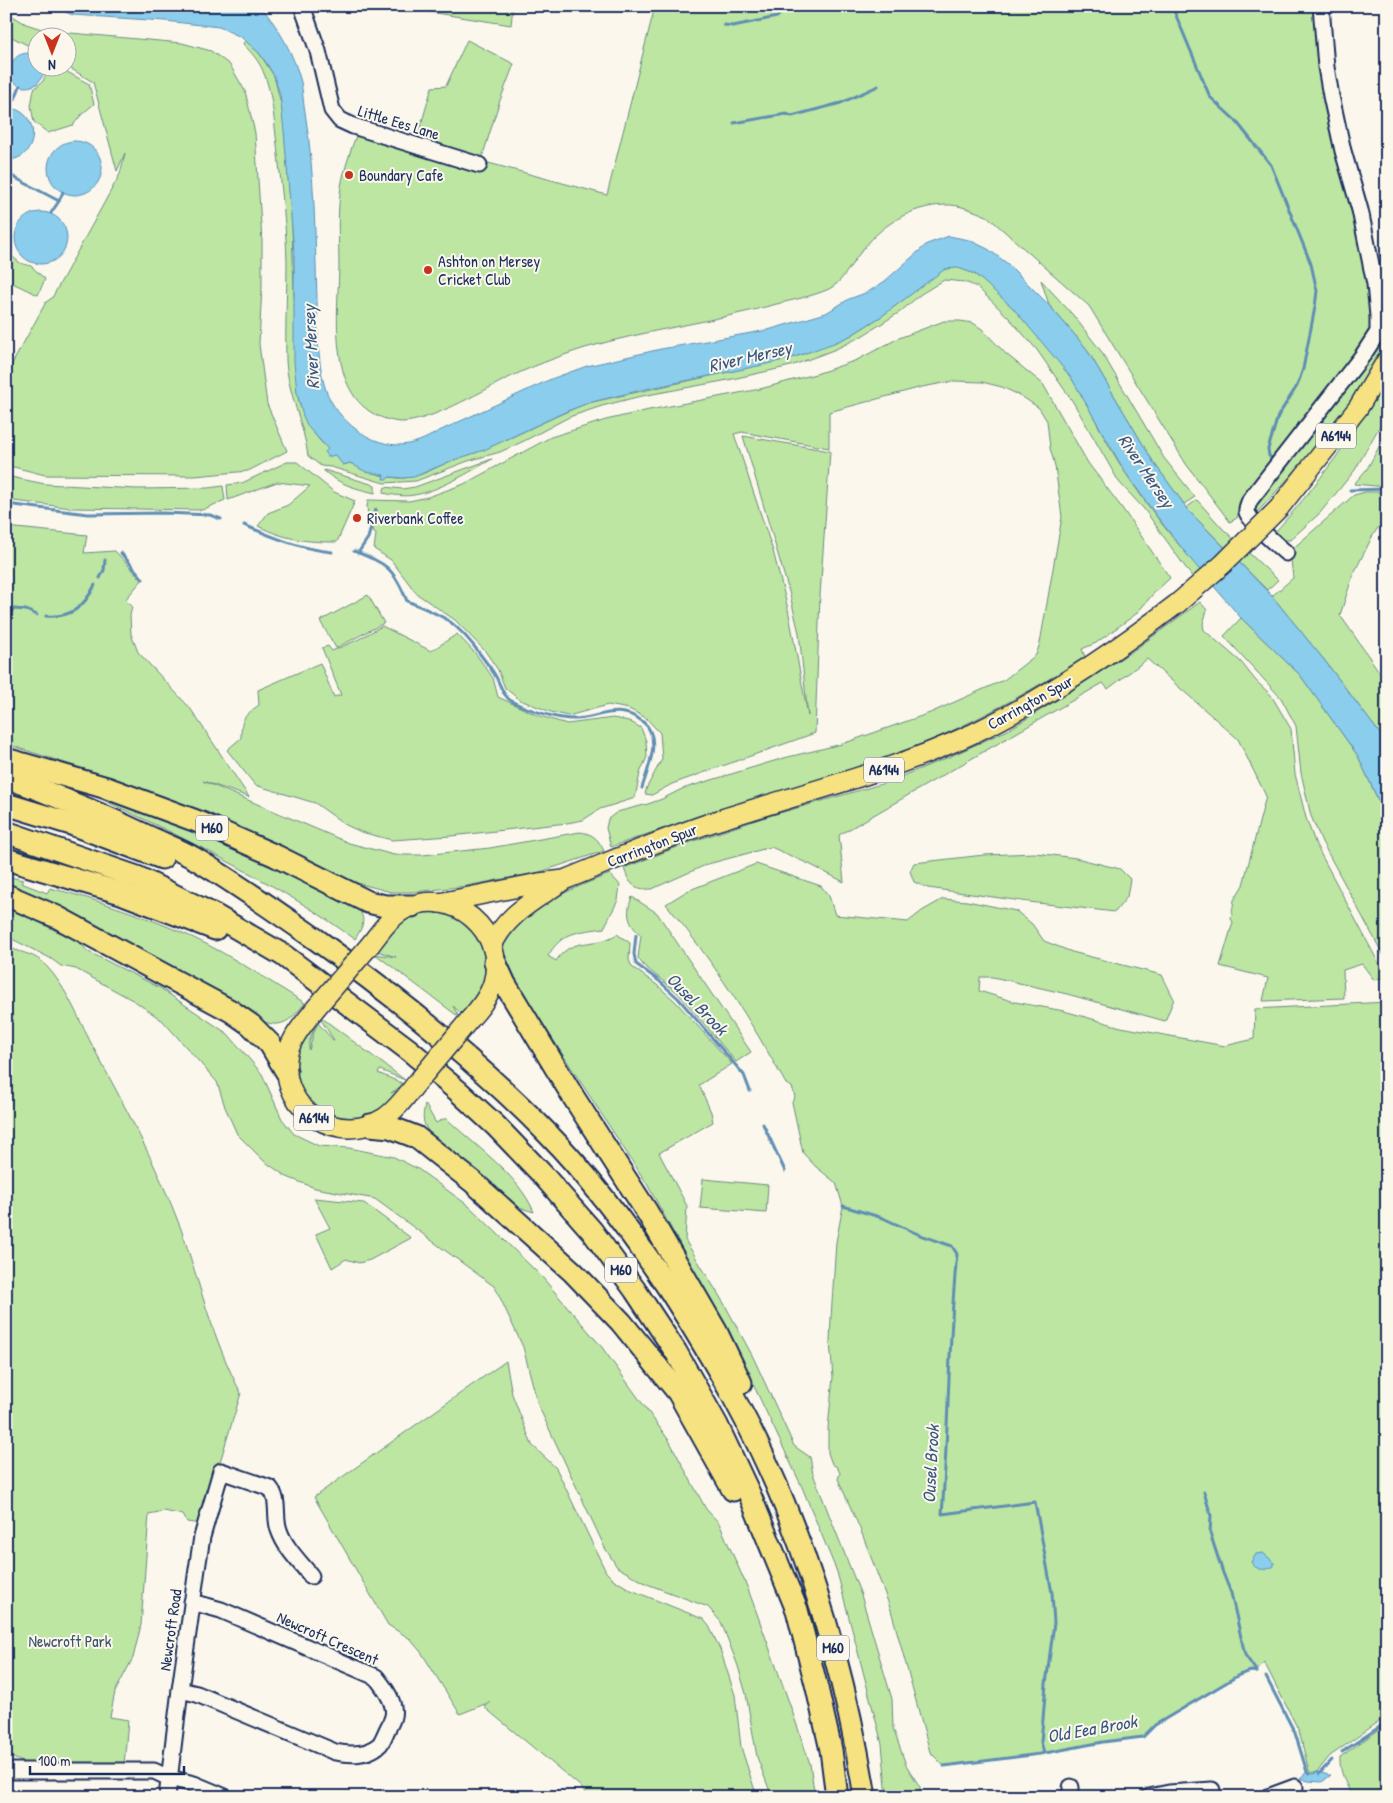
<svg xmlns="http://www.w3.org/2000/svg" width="1393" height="1803" viewBox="0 0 1393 1803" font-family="'Patrick Hand',sans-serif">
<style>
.green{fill:#bde6a2;stroke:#6c8a80}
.water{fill:#8bcdec;stroke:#5e8eb3}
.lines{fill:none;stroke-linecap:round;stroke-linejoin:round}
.stream{stroke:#5e8eb3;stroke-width:3}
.minor-casing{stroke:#1b2f5e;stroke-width:19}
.major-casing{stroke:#1b2f5e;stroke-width:22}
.highway-casing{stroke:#1b2f5e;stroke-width:25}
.minor{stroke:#fbf7ec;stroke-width:15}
.major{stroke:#f7e281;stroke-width:19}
.highway{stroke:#f7e281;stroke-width:21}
.major-bridge-casing{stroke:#1b2f5e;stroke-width:22;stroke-linecap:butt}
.major-bridge{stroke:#f7e281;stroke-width:19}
.poi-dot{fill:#c8321e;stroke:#fbf7ec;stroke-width:2}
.labels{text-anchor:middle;stroke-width:4;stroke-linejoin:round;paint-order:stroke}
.shield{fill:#fbf7ec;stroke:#5e6b89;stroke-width:1}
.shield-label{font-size:15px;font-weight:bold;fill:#1b2f5e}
.street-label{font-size:16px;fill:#1b2f5e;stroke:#fbf7ec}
.poi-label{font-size:16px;fill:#1b2f5e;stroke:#fbf7ec;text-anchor:start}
.park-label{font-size:16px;fill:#3b546c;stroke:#fbf7ec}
.water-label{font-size:18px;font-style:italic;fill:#375682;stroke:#fbf7ec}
</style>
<rect width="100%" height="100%" fill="#fbf7ec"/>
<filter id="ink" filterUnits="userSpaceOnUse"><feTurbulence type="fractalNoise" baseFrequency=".02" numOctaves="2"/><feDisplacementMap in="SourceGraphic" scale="10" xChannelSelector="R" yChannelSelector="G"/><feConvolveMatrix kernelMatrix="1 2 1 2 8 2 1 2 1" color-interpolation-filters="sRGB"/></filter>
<g filter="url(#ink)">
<g class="green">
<polygon points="391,6 513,6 511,25"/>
<path d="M655,6h664l52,280 1,47 -131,174 -4,11 -7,4 -44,-58 -97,-158 -102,-90c-13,-5 -28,-12 -42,-11 -35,1 -65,21 -85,48 -9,11 -18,30 -31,36 -18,8 -38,11 -56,16 -62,17 -126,25 -188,43 -28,9 -55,19 -81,32 -25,13 -76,42 -102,42 -8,0 -17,-3 -24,-6 -51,-23 -40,-103 -39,-149 0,-24 -2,-49 1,-73 2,-19 9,-38 15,-56l6,-5 55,9 16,-55 14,-1 21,-46 47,24 -15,39 -18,58 126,34z"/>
<polygon points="6,12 26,24 48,31 182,43 211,51 230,65 245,91 255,133 262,241 262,286 259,344 267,404 287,451 248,471 195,476 45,475 6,465 6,375 46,302 52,298 120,174 125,153 117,171 93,82 68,67 68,38 38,38 37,50 6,34"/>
<path d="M245,40l14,13 15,23 9,36 9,114 5,167c4,20 12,37 27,52 6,6 15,12 19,20l7,-2c16,8 36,16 54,15 17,-1 32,-11 47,-17 11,-5 24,-7 36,-13 34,-14 67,-32 101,-45l204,-45 58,-22 32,-20 59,-45c7,-3 14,-5 22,-2 29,8 91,84 109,110 19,30 33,63 53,93 22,34 49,69 77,99l-9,7 -49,-69 -25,-27 -46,-80 -36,-52 -28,-32 -32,-31 -12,-5 -21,-2 -23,14 -21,18 -38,24 -26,13 -45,17 -63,14 -91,17 -35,9 -33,11 -45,24 -24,11 -32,9 -52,20 -32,2 -53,-16 -10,-1 -13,-10c-4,-32 -20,-62 -22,-95 -1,-33 1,-66 1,-99 -1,-39 -6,-78 -10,-117 -3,-24 -4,-51 -14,-74 -4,-10 -12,-19 -20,-27z"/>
<polygon points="49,68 60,68 89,84 94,104 82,114 73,125 48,133 34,122 31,106 34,89 43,81"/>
<polygon points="6,251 20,263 31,266 45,279 38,295 6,280"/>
<polygon points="1041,280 1073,315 1101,351 1164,458 1195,497 1184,504 1154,463 1086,348 1049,305"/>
<path d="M944,321h16l13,2 9,6 24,25 37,30 45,79 34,45 48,70 -16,15 -18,21 -40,29 -14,6 3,8c-71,45 -147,85 -228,112 -29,9 -59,16 -87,25 -54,16 -106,34 -159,53l-5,-19 2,-9 9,-7 31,-8 14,-5 20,-10 102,-31 58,-14 88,-31 74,-33 32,-25 4,-12 22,-126 -7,-51 -5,-18 -3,-27 -8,-13 -18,-12 -19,-9 -20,-5 -28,-1 -32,6 -93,25v36l-87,-16 -8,2 39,117 15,58 20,107 -9,-83 -9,-38 -47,-159 87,15 -10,144 -5,138 -143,51 -20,11 -7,-1 2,-7 15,-28 -2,-26 -14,-15 -17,-9 -21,-4 -40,11 -17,-4 -31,-12 -15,-12 -7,-18 -13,-19 -30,-31 -38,-26 -26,-34 -17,-11 2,-15 -3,-2 4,-23 -2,-1 -4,20 -2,-2 -2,-20 1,-6 41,1 19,-4 36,-13 87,-47 55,-17 43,-10 111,-21 59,-16 38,-13 42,-22z"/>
<polygon points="1387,323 1387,345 1349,404 1312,452 1254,516 1251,508 1381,333"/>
<path d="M1387,380v33l-32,57 -35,43 -30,27h-12l-3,-8c43,-47 79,-98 112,-152z"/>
<polygon points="1387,432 1387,487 1354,484 1367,469"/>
<path d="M492,459c-20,12 -56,33 -78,36 -10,2 -21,0 -31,-2l2,-6 17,2 13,-2z"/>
<path d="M287,462h10l37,30 21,9 -18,41c-31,0 -50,-2 -79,-16l10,-13 20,-8 22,-19 -33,-4 -49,18 -1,-15 15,-2z"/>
<path d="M324,470l47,14 4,2v7c-21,-5 -34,-8 -51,-22z"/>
<polygon points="6,476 45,484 137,489 208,488 223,486 225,500 202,510 72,508 6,500"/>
<polygon points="1365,492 1387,492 1387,515 1373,535 1353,575 1340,615 1387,683 1387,743 1325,661 1272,596 1293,578 1290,551 1354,495"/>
<polygon points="1197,500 1223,529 1278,580 1267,590 1186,508"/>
<path d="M6,527l81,8 -3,18 31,-2 27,29 -17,20 7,6 -2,10 1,18 7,18 52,56 59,89 -46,-16 146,62 45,12h29l67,-7 90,-16c14,2 18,7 24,19l-64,21 -74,14 -52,6h-23l-34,-9 -50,-22 -96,-46 -105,-39 -100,-32z"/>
<polygon points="368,595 384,623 336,648 320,621"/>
<path d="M1200,602l7,8 -4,14 1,6 37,32 15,19 15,14 20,34 4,45 11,44 10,27 70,132 -12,3 -12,-16 -19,6 1,28 -81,3 5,-23 -48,-12 13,-44 -2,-3 3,-19 9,-15 23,-89 -28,-57 -91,-80 -39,30 -5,-6 -264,152 5,47 -33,-17 -40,-18 -63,17 -56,25c-18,1 -23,-5 -28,-21l61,-24 77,-26 123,-35 64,-26 59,-27 46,-28 83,-54z"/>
<polygon points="1241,618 1300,675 1358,756 1378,800 1387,812 1387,962 1322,842 1311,816 1301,773 1296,726 1281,698 1224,636"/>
<path d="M382,626l49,25 26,-17 19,20 17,24 5,19 39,18 30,9 46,-6 16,3 12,7 5,13 1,16 -7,16 -5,25 -35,11 -17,11 -16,3 -116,13 -59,4 -31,-8 -15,-7 -31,-22 -60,-18 -28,-35 14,-12c0,-20 3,-22 18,-33l-1,-15 62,-27 14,34 7,-2 -19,-47 6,-2 4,5 27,-12z"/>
<path d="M53,777l106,35 198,93c9,15 7,20 -2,34 -18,-12 -35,-25 -54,-36 -79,-48 -164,-88 -248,-126z"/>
<polygon points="1035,853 1076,858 1120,869 1130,879 1127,897 1115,912 1029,902 928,888 914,882 910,871 914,863 984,855"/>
<path d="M756,864l65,22 8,10 6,19 73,7 14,-11 21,-12 24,2 49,10 16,13 12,17 28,11 90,23 12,24 -9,22 -98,-27 -74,-17h-13l-1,14 36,11 49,9 57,16 104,19 29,-7 1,-30 132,-7v714l-57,40 -13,16 -4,1 -4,-2 -10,-40 -35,-69 -6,8 -19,5 -84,50 -12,12 -40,5 -63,12 -96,12 -14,-14 -39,-142 -30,-79 -23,-52 2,-6 -3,-6 -5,-3 -4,-11v-25l5,-51 -3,-35 1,-24 5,-76 7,-36 -7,-23 -21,-17 -12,-13 -11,-51 3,-5 -3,-10 -6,-3c-35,-63 -74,-125 -120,-180l21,-13z"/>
<path d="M610,874l10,11 -2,15 -14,28c-25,4 -42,3 -56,28l8,5c17,-26 39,-12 61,-27l13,9 -1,17 3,7 25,18 18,16 57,63 -33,21 12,27 2,10 -54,31 28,53 -2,34 40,65 28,52 41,89 16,11 3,17 48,121 31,104 1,29 13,37 14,22v10h-33l-5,-53 -45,-172 -35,-85 -71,-149 -84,-154 -123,-189c-9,-8 -13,-14 -17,-25 -2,-4 -6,-10 -6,-14 -1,-41 78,-70 109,-82z"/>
<path d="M6,876l17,4 -2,3 26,10 3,-5c49,12 98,29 144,50 38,18 75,43 111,65 -12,15 -22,27 -43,18 -81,-51 -166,-99 -256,-134z"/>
<path d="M632,897l25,16 94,139 -15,10 -58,-69 -35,-28 -5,-7 3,-23c-14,-12 -15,-22 -9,-38z"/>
<polygon points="6,909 29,917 56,931 77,938 87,951 160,988 228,1034 262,1074 282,1119 294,1134 319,1146 349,1148 394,1157 418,1169 469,1206 542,1277 601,1346 670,1442 706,1509 719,1523 748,1589 790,1705 810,1764 815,1797 772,1797 757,1757 746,1694 738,1666 721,1622 708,1607 647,1584 617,1567 605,1548 538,1405 523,1347 495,1287 375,1199 315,1188 287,1177 264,1161 237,1134 225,1107 217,1082 163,1021 136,1002 76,969 61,966 50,958 6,936"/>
<path d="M428,912c7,0 16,-1 23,2 21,7 37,32 36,54 -1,17 -10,29 -19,42l-2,-1 -5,4 -8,-7 6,11 -84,-63 21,3 -19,-6v-2c17,-20 24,-32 51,-37z"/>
<path d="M6,947c11,4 27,7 35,14 23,20 37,57 51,84 32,60 65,120 89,184 19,55 32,112 60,164l-40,131 -14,-2 -4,-7 -19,-4 -15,3 -8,111 -8,33 -18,34 -5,25 18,3 -4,45 -97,-1 -21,-9z"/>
<path d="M322,1018l83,62 -25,-10 -2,3 26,11 -13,9 12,-5c-7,8 -15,19 -25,24 -42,25 -91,-13 -81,-59 1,-10 12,-22 18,-30h1l-7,20v7l5,-18 4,-9 15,17h1l-13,-20z"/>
<path d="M425,1104l11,19 10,-5c30,29 72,56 88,94l-17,-5 -85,-71c-10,-12 -10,-17 -7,-32z"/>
<polygon points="703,1179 768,1185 766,1213 700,1208"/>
<polygon points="314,1198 364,1203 411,1238 370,1260 359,1263 346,1259 332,1268 316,1234 330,1228"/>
<polygon points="506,1361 512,1394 532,1445 556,1468 606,1572 613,1579 631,1590 703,1619 709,1626 720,1649 735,1695 741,1747 757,1797 588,1797 580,1786 484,1707 490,1702 460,1714 421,1652 409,1638 388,1625 314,1497"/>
<path d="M1387,1724v9l-4,5 -1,20 5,39h-34c-7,-12 -14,-26 -13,-40z"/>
</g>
<g class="water">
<path d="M50,6h210c19,21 34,49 41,76 2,10 2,20 4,30 10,62 10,126 12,189 1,27 0,56 7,83 8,31 41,60 74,61 14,0 28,-6 39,-13l114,-53 36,-13 74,-17 107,-19 58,-17 23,-14 19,-7 17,-11 42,-37 22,-8 20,4 19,9 20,15 41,41 37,43 68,115 30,41 2,4 86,88 53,65 62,82v69l-9,-12 -20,-44 -58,-81 -59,-57 -49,-57 -37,-47 -30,-42 -53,-93 -17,-21 -42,-50 -38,-34 -17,-6 -13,1 -63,47 -32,20 -16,7 -42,15 -34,8 -112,23 -58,14 -23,9 -81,38 -33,11 -37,16 -11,1 -13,-1 -3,2h-4l1,-4 -18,-3 -16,-9 -7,2 -8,-10 -8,2 -2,-5 3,-3 -20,-22 -5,-11 -6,-23 -3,-31v-109l-10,-122 -4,-36 -6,-19 -7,-12 -8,-11 -18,-16 -22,-10 -54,-6 -92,-6z"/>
<path d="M29,53l8,4 1,11h6v6l-7,10c-30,15 -37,-31 -8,-31z"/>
<path d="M6,108c35,-1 36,53 0,52z"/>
<circle cx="75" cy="168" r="27"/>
<circle cx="41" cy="238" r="26"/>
<path d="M1263,1553l11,9v4c-8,5 -18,5 -23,-4l5,-8z"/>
<polygon points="1307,1772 1312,1774 1319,1772 1328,1775 1331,1775 1322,1782 1308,1781 1300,1778"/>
</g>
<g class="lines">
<g class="stream">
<polyline points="1172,6 1210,97 1236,121 1271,165 1311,264 1317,291 1315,307 1303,369 1297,386 1278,416 1268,449 1269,456 1273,459"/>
<polyline points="724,25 733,26 777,17 782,12"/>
<polyline points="6,100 15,99 20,86"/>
<polyline points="734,123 786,114 792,116 841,103 878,86"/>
<polyline points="6,173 59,201"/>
<polyline points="51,213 59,201 63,192"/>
<polyline points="1350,490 1387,489"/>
<polyline points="6,504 88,514 164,513 210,515 221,519"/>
<path d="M244,525c28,12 57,24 88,27"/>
<path d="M354,551c33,13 39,16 53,50 14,6 36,14 47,24 8,7 17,17 23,25 6,8 13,17 18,25 6,10 7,21 18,27 16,8 46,18 63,17 23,-1 42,-16 66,2 21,16 6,47 0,67"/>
<polyline points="121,553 143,579"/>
<polyline points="358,553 368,538 376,510"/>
<polyline points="100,578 104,570 105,560"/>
<polyline points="6,615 14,609 26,610 37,615"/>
<path d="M46,616c25,2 38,-9 49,-31"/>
<polyline points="636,935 634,954 636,964 658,980 678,998 744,1075 750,1091"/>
<polyline points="763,1124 785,1171"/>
<path d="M843,1206l40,12 37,17 32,11 5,8c-9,86 -8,173 -15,260l93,-12 17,91 2,30 -8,61 -5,58 3,11"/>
<polyline points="1204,1492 1211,1516 1210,1533 1223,1573 1231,1593 1245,1655 1257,1672"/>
<polyline points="1266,1677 1295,1733 1307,1772 1309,1774"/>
<polyline points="1342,1752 1387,1722"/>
<polyline points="944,1766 1040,1754 1103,1742 1143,1737 1155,1725 1239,1675 1251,1671 1257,1672"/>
<polyline points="1319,1774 1332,1760"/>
</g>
<g class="minor-casing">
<g id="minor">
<polyline points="302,6 318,51 332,110 340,120 353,126 479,165"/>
<path d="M1286,553c-9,-8 -36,-31 -39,-41 -1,-4 2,-9 3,-12l113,-145 15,-23v-16l-3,-32 -15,-74 -17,-59 -12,-55 -5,-29 -5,-61"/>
<path d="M180,1690l17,4 138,58c15,3 33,4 45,-8 3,-4 5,-10 7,-14 4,-8 8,-14 6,-23 -2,-11 -10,-21 -17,-30l-155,-67 -29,-8"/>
<polyline points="10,1771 154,1771 169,1778 194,1784 225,1797"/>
<polyline points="1071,1787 1071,1797"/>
<path d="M167,1797l13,-107 17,-121 5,-32 19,-66 49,17c10,12 4,29 9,42 6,18 21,32 32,46"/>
<polyline points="1149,1797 1169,1793 1212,1790 1213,1797"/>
<polyline points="1268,1797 1295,1787"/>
</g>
</g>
<g class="major-casing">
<g id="major">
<polyline points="1279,508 1358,408 1387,360"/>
<path d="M439,903l100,-20 25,-3c50,-20 100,-42 152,-59 86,-28 175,-49 258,-88 73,-35 140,-81 204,-130"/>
<path d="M370,945c10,-13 20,-28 35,-36 47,-25 103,24 88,74 -4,14 -14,26 -23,36"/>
<path d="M492,946c14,-32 42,-45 69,-64"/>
<path d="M315,1009c-11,15 -26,30 -28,50 -6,52 52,87 97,59 14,-9 25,-26 36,-39"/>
</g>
</g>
<g class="highway-casing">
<g id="highway">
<polyline points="6,759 107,788 199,822 276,856 368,902 385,906 412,906"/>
<path d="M6,778c23,6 44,16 66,25 26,10 52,22 77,34 15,7 31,13 45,21 42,25 83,54 123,82 82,59 160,121 231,194 46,47 85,101 121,155 44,69 86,141 116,217 38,94 64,191 80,291"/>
<polyline points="6,804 71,824 162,858"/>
<polyline points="6,832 137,877 216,916 283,955 409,1050 458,1091 496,1126 542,1174 592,1231 635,1290 676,1352 717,1425 749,1493 797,1610 817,1688 831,1750 837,1797"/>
<polyline points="6,859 121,893 215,929"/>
<polyline points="6,895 57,917 231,1011 251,1025 270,1044 286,1071"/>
<polyline points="495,962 505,984 574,1098 647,1212 716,1331 741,1383"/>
<polyline points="370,1125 390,1127 416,1137 473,1182 573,1272 621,1322 678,1392 733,1490"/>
</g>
</g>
<use href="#minor" class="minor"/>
<use href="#major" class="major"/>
<use href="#highway" class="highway"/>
<g class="major-bridge-casing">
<g id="major-bridge">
<polyline points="1178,603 1223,564 1279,508"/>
<polyline points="315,1009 370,945"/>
<polyline points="420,1079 470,1019"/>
</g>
</g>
<use href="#major-bridge" class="major-bridge"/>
</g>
</g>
<g class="poi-dot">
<circle cx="349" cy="175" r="5"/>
<circle cx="428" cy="270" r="5"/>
<circle cx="357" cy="518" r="5"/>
</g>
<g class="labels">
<g class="shield">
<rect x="1316" y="423.5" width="40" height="25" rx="4"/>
<rect x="864" y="757.5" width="40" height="25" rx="4"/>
<rect x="196" y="815.5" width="32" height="25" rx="4"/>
<rect x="294" y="1105.5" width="40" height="25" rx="4"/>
<rect x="605" y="1257.5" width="32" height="25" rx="4"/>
<rect x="817" y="1635.5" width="32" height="25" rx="4"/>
</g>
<g class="shield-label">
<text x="1336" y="441">A6144</text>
<text x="884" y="775">A6144</text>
<text x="212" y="833">M60</text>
<text x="314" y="1123">A6144</text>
<text x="621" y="1275">M60</text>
<text x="833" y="1653">M60</text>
</g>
<g class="street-label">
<text transform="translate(399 122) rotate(17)" y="6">Little Ees Lane</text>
<text transform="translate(1030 702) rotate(-29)" y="6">Carrington Spur</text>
<text transform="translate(652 845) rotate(-21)" y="6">Carrington Spur</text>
<text transform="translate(170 1630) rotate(-82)" y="6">Newcroft Road</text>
<text transform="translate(328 1638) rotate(24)" y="6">Newcroft Crescent</text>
</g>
<g class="poi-label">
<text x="359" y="181">Boundary Cafe</text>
<text x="438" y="267">Ashton on Mersey<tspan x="438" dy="18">Cricket Club</tspan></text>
<text x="367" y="524">Riverbank Coffee</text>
</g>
<g class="park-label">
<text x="70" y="1647">Newcroft Park</text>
</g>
<g class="water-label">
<text transform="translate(311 347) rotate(-93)" y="6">River Mersey</text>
<text transform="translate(750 357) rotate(-13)" y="6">River Mersey</text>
<text transform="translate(1146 471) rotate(56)" y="6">River Mersey</text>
<text transform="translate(697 1004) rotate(46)" y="6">Ousel Brook</text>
<text transform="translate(931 1464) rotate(-87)" y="6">Ousel Brook</text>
<text transform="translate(1092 1729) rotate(-10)" y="6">Old Eea Brook</text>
</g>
</g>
<rect width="1393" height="1803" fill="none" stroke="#fbf7ec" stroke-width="25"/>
<rect x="12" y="12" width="1368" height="1778" fill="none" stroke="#1b2f5e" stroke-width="2" filter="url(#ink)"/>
<g transform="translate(52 52) rotate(180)"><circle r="24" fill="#fbf7ec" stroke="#a1a7b3"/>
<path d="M0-4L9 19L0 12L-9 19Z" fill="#c8321e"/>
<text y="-8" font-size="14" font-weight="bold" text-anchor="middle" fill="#1b2f5e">N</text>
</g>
<path d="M30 1766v8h154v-8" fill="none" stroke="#1b2f5e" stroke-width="2.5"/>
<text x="38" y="1766" font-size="15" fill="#1b2f5e" stroke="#fbf7ec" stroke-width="4" paint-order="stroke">100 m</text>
</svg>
